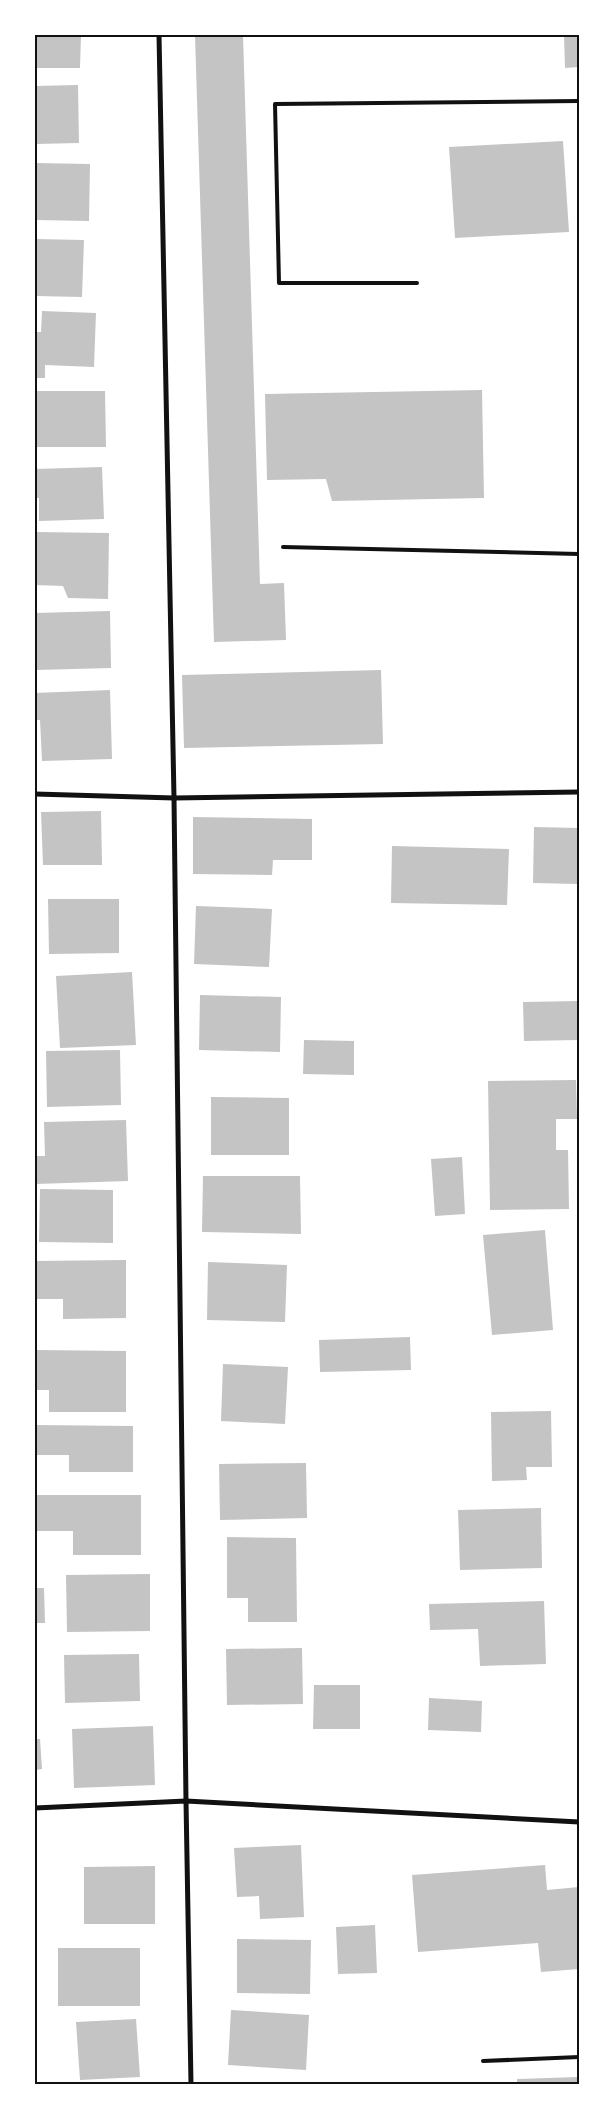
<svg xmlns="http://www.w3.org/2000/svg" width="614" height="2119" viewBox="0 0 614 2119" font-family="Arial,sans-serif">
<style>
.building{fill:#c4c4c4}
.lines{fill:none;stroke-linecap:round;stroke-linejoin:round}
.service{stroke:#111;stroke-width:4}
.minor{stroke:#111;stroke-width:5}
.neatline{fill:none;stroke:#111;stroke-width:2}
</style>
<rect width="100%" height="100%" fill="#fff"/>
<g class="building">
<polygon points="35,35 81,35 80,68 35,68"/>
<polygon points="195,35 243,35 260,584 284,583 286,640 214,642"/>
<polygon points="564,35 579,35 579,67 565,68"/>
<polygon points="78,85 79,143 35,144 35,86"/>
<polygon points="563,141 569,232 455,238 449,147"/>
<polygon points="35,163 90,164 89,221 35,220"/>
<polygon points="35,239 84,240 82,297 35,296"/>
<polygon points="42,311 96,313 94,367 45,365 45,378 35,378 35,332 41,332"/>
<polygon points="482,390 484,498 332,501 326,479 267,480 265,394"/>
<polygon points="37,391 105,391 106,447 37,447"/>
<polygon points="102,467 104,519 39,521 39,498 35,498 35,469"/>
<polygon points="35,532 109,533 108,599 68,598 63,586 35,585"/>
<polygon points="110,611 111,668 35,670 35,613"/>
<polygon points="381,670 383,744 184,748 182,675"/>
<polygon points="110,690 112,759 42,761 40,720 35,720 35,693"/>
<polygon points="101,811 102,865 43,865 41,812"/>
<polygon points="193,817 312,819 312,860 273,860 272,875 193,874"/>
<polygon points="534,827 579,828 579,884 533,883"/>
<polygon points="392,846 509,849 507,905 391,903"/>
<polygon points="48,899 119,899 119,953 49,954"/>
<polygon points="196,906 272,909 269,967 194,964"/>
<polygon points="132,972 136,1045 60,1048 56,976"/>
<polygon points="200,995 281,997 280,1052 199,1050"/>
<polygon points="579,1001 579,1040 524,1041 523,1002"/>
<polygon points="304,1040 354,1041 354,1075 303,1074"/>
<polygon points="120,1050 121,1105 47,1107 46,1051"/>
<polygon points="576,1080 577,1119 556,1119 556,1150 568,1150 569,1209 490,1210 488,1081"/>
<polygon points="211,1097 289,1098 289,1155 211,1155"/>
<polygon points="126,1120 128,1181 35,1184 35,1156 45,1156 44,1122"/>
<polygon points="462,1157 465,1214 435,1216 431,1159"/>
<polygon points="203,1176 300,1176 301,1234 202,1232"/>
<polygon points="40,1189 113,1190 113,1243 39,1242"/>
<polygon points="545,1230 553,1330 492,1335 483,1235"/>
<polygon points="126,1260 126,1318 63,1319 63,1299 35,1299 35,1261"/>
<polygon points="208,1262 287,1265 285,1322 207,1320"/>
<polygon points="410,1337 411,1370 320,1372 319,1340"/>
<polygon points="35,1350 126,1351 126,1412 49,1412 49,1390 35,1390"/>
<polygon points="223,1364 288,1367 285,1424 221,1421"/>
<polygon points="551,1411 552,1467 526,1467 527,1480 492,1481 491,1412"/>
<polygon points="35,1425 133,1426 133,1472 69,1472 69,1455 35,1455"/>
<polygon points="306,1463 307,1518 220,1520 219,1464"/>
<polygon points="35,1495 141,1495 141,1555 73,1555 73,1531 35,1531"/>
<polygon points="541,1508 542,1568 460,1570 458,1510"/>
<polygon points="227,1537 296,1538 297,1622 248,1622 248,1598 227,1598"/>
<polygon points="150,1574 150,1631 67,1632 66,1575"/>
<polygon points="35,1588 44,1588 45,1623 35,1623"/>
<polygon points="544,1601 546,1664 480,1666 478,1629 430,1630 429,1604"/>
<polygon points="302,1648 303,1704 227,1705 226,1649"/>
<polygon points="139,1654 140,1701 65,1703 64,1655"/>
<polygon points="314,1685 360,1685 360,1729 313,1729"/>
<polygon points="429,1698 482,1701 481,1732 428,1730"/>
<polygon points="153,1726 155,1785 74,1788 72,1729"/>
<polygon points="35,1739 40,1739 42,1769 35,1770"/>
<polygon points="301,1845 304,1917 260,1919 259,1896 237,1897 234,1848"/>
<polygon points="545,1865 547,1890 579,1887 579,1969 541,1972 538,1943 418,1952 412,1875"/>
<polygon points="155,1866 155,1924 84,1924 84,1867"/>
<polygon points="375,1925 377,1973 338,1974 336,1927"/>
<polygon points="237,1939 311,1940 310,1994 237,1993"/>
<rect x="58" y="1948" width="82" height="58"/>
<polygon points="231,2010 309,2015 306,2070 228,2065"/>
<polygon points="136,2019 140,2077 80,2080 76,2022"/>
<polygon points="579,2077 579,2084 517,2084 517,2079"/>
</g>
<g class="lines">
<g class="service">
<polyline points="417,283 279,283 275,104 579,101"/>
<polyline points="283,547 579,554"/>
<polyline points="483,2061 579,2057"/>
</g>
<g class="minor">
<polyline points="159,35 174,798 186,1801 191,2084"/>
<polyline points="35,794 174,798 579,792"/>
<polyline points="35,1808 186,1801 579,1822"/>
</g>
</g>
<rect width="614" height="2119" fill="none" stroke="#ffffff" stroke-width="72"/>
<rect x="36" y="36" width="542" height="2047" class="neatline"/>
</svg>
